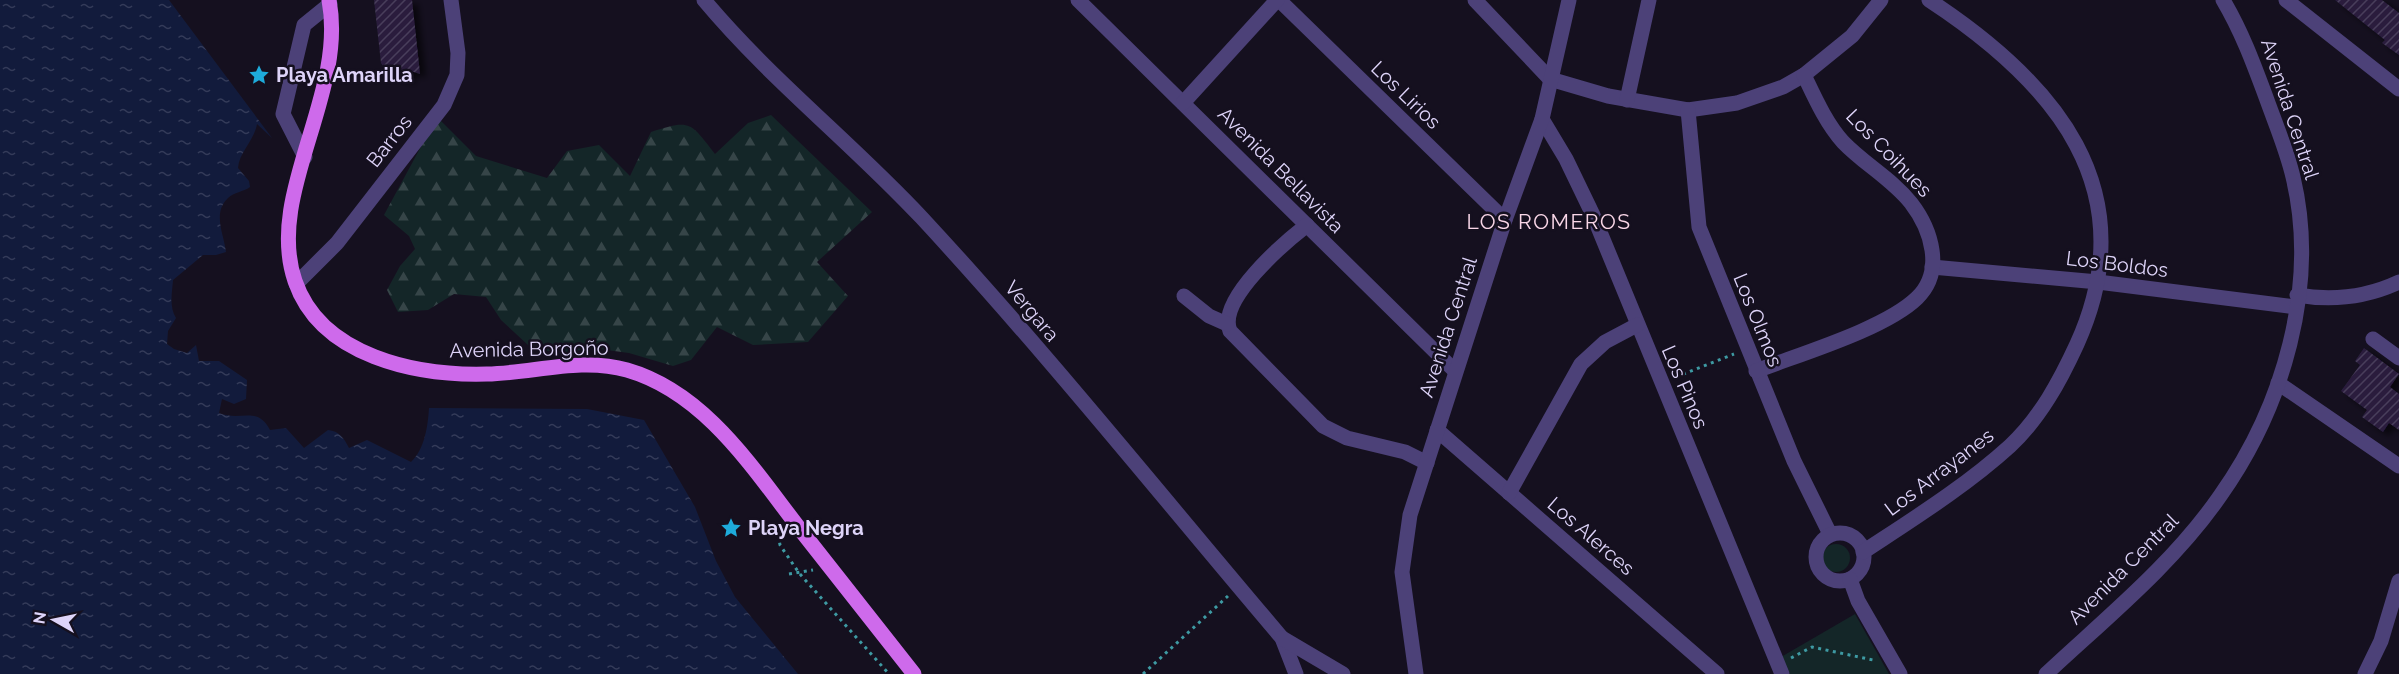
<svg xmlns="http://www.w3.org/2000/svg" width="2399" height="674" viewBox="0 0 2399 674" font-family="Raleway,sans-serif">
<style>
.green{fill:#142628}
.forest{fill:url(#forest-firs)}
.water{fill:url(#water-ripples)}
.building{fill:url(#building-hatch);filter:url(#shadow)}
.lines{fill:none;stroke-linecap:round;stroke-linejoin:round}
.path{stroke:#3e9aa3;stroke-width:3;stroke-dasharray:3 4.5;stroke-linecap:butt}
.minor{stroke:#4c4178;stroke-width:15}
.major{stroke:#ce6aeb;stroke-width:15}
.labels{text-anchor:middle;stroke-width:5;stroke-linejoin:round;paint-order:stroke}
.poi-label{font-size:20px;font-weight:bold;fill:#ded4f9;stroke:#15101f;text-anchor:start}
.street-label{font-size:20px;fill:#ded4f9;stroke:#15101f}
.neighbourhood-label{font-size:21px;letter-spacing:1.5px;fill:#f9d6e7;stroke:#15101f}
</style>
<defs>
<pattern id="forest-firs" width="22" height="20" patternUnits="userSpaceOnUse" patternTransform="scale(1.5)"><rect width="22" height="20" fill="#142628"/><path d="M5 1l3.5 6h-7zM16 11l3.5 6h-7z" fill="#364548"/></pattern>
<pattern id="water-ripples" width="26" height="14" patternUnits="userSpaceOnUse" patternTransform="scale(1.5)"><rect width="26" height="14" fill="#121b3c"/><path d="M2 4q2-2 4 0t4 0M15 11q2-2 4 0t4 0" fill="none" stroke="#343b59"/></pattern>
<pattern id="building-hatch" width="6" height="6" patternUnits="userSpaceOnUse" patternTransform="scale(1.5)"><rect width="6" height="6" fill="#2a1e3e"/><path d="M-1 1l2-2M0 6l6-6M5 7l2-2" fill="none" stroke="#483e5b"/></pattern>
<filter id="shadow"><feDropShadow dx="6" dy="4" stdDeviation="3" flood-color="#0009"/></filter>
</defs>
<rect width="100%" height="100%" fill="#15101f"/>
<g class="green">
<circle cx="1836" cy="558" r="14"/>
<polygon points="1855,614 1889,674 1790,674 1781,657"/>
</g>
<path class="forest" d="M771,115l101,97 -55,50 31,34 -40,46 -55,3 -36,-18 -26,33 -18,6 -44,-13 -37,-5 -34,6 -30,-9 -27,-25 -15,-23 -32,-3 -26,16 -30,2 -11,-22 13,-24 15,-17 -6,-13 -25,-21 53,-98 39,39 71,22 20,-27 32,-6 31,31 21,-44c40,-13 39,-10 64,22l33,-31z"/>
<path class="water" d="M0,0h169l103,138 -15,-14c-3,17 -18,28 -19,44l11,13 1,6c-7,5 -16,5 -22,11 -16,15 -4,36 -2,54l-10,3h-13l-30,25c-1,13 -4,27 3,38l-8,13 -1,13 7,5 13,4 9,-8 3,16h20l28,19 -1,19 -12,5 -12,-5 -3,14c22,9 38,-8 51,17l16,-2 18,20 24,-18c11,1 16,8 21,18l18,-8 44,22c14,-13 17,-37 18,-54l158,1 57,11 51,87 21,54 19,36 63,77h-798z"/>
<g class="building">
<polygon points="374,0 412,0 420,74 411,71 408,80 388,73 381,63"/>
<polygon points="2335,0 2382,0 2399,13 2399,55 2382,43 2385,40"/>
<polygon points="2364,348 2399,374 2390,387 2399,394 2399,430 2389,423 2383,432 2362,417 2367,410 2341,391 2360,365 2355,361"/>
</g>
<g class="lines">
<g class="path">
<polyline points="1676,377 1734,354"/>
<polyline points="777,528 780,545 799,573 889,674"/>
<polyline points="789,574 813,570"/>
<polyline points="1791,658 1812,647 1873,660"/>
<polyline points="1143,674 1228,596"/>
</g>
<g class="minor">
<path d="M704,0c66,79 148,143 218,218 125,135 241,280 360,420l14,36"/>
<polyline points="1078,0 1455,371"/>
<polyline points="1279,0 1505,220"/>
<polyline points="1475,0 1550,79 1608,96 1688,110 1737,103 1783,87 1804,75 1852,36 1881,0"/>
<polyline points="2286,0 2399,89"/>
<polyline points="1627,100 1649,0"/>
<polyline points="1183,103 1277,0"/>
<polyline points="1688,110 1699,227 1794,461 1830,534"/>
<polyline points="1542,119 1566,159 1593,215 1782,674"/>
<polyline points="305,157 283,114 304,25 330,4"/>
<path d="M1307,225c-23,18 -90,75 -77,106l93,95 24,12 58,14 22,11"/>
<polyline points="1932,267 2098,282 2296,307"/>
<polyline points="296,284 337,243 444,105 457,75 458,53 451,0"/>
<path d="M2297,295c35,6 70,2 102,-13"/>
<polyline points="1184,296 1209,316 1227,324"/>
<polyline points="2373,339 2399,358"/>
<path d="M1756,371c44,-17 129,-42 161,-73 28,-27 14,-69 -6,-95 -19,-24 -47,-39 -68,-61 -17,-19 -28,-44 -39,-67"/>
<polyline points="2278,383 2399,466"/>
<polyline points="1437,430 1717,674"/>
<polyline points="1509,493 1581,364 1605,342 1637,325"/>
<circle cx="1840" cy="557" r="24"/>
<path d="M1863,552c50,-33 103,-66 147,-106 30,-28 50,-65 67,-102 70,-155 -23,-262 -148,-344"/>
<polyline points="1850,579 1858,601 1900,674"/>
<polyline points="1282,638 1343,674"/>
<polyline points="1416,674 1402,572 1410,515 1505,220 1542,119 1569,0"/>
<path d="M2046,674c60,-56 127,-110 174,-178 63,-89 99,-210 73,-319 -6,-26 -17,-52 -26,-77 -13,-35 -25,-68 -44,-100"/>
<polyline points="2365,674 2381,641 2399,581"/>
</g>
<path class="major" d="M329,0c18,95 -64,194 -34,281 26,76 122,95 192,93 47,-1 94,-17 140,-4 80,23 128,102 176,163 37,47 74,94 111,141"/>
</g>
<defs>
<g id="sight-bare" transform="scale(1.62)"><path d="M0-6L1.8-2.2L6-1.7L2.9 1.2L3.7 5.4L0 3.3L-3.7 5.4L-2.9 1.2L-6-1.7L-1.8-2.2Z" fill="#1eabdb" stroke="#15101f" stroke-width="2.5" paint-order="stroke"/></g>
</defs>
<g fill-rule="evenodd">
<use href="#sight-bare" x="259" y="75"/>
<use href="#sight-bare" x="731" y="528"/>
</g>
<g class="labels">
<g class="poi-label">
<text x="276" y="82">Playa Amarilla</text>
<text x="748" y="535">Playa Negra</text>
</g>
<g class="street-label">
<text transform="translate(1406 95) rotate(44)" y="7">Los Lirios</text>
<text transform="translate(2290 109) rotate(72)" y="7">Avenida Central</text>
<text transform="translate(389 141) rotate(-52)" y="7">Barros</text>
<text transform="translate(1889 153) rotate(46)" y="7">Los Coihues</text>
<text transform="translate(1281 170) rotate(45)" y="7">Avenida Bellavista</text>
<text transform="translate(2117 264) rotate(7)" y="7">Los Boldos</text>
<text transform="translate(1032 311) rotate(50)" y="7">Vergara</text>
<text transform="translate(1758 320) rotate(68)" y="7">Los Olmos</text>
<text transform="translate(1448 327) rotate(-72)" y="7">Avenida Central</text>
<text transform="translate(529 349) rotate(-1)" y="7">Avenida Borgoño</text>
<text transform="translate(1685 387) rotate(67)" y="7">Los Pinos</text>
<text transform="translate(1939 472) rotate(-37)" y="7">Los Arrayanes</text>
<text transform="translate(1591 536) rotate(41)" y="7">Los Alerces</text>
<text transform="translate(2123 569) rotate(-45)" y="7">Avenida Central</text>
</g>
<g class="neighbourhood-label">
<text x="1549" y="229">LOS ROMEROS</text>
</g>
</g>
<g transform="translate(54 620) rotate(279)" stroke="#15101f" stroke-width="4.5" paint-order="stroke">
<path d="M0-4.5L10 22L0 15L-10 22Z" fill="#ded4f9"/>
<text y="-9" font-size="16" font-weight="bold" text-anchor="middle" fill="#ded4f9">N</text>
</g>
</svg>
